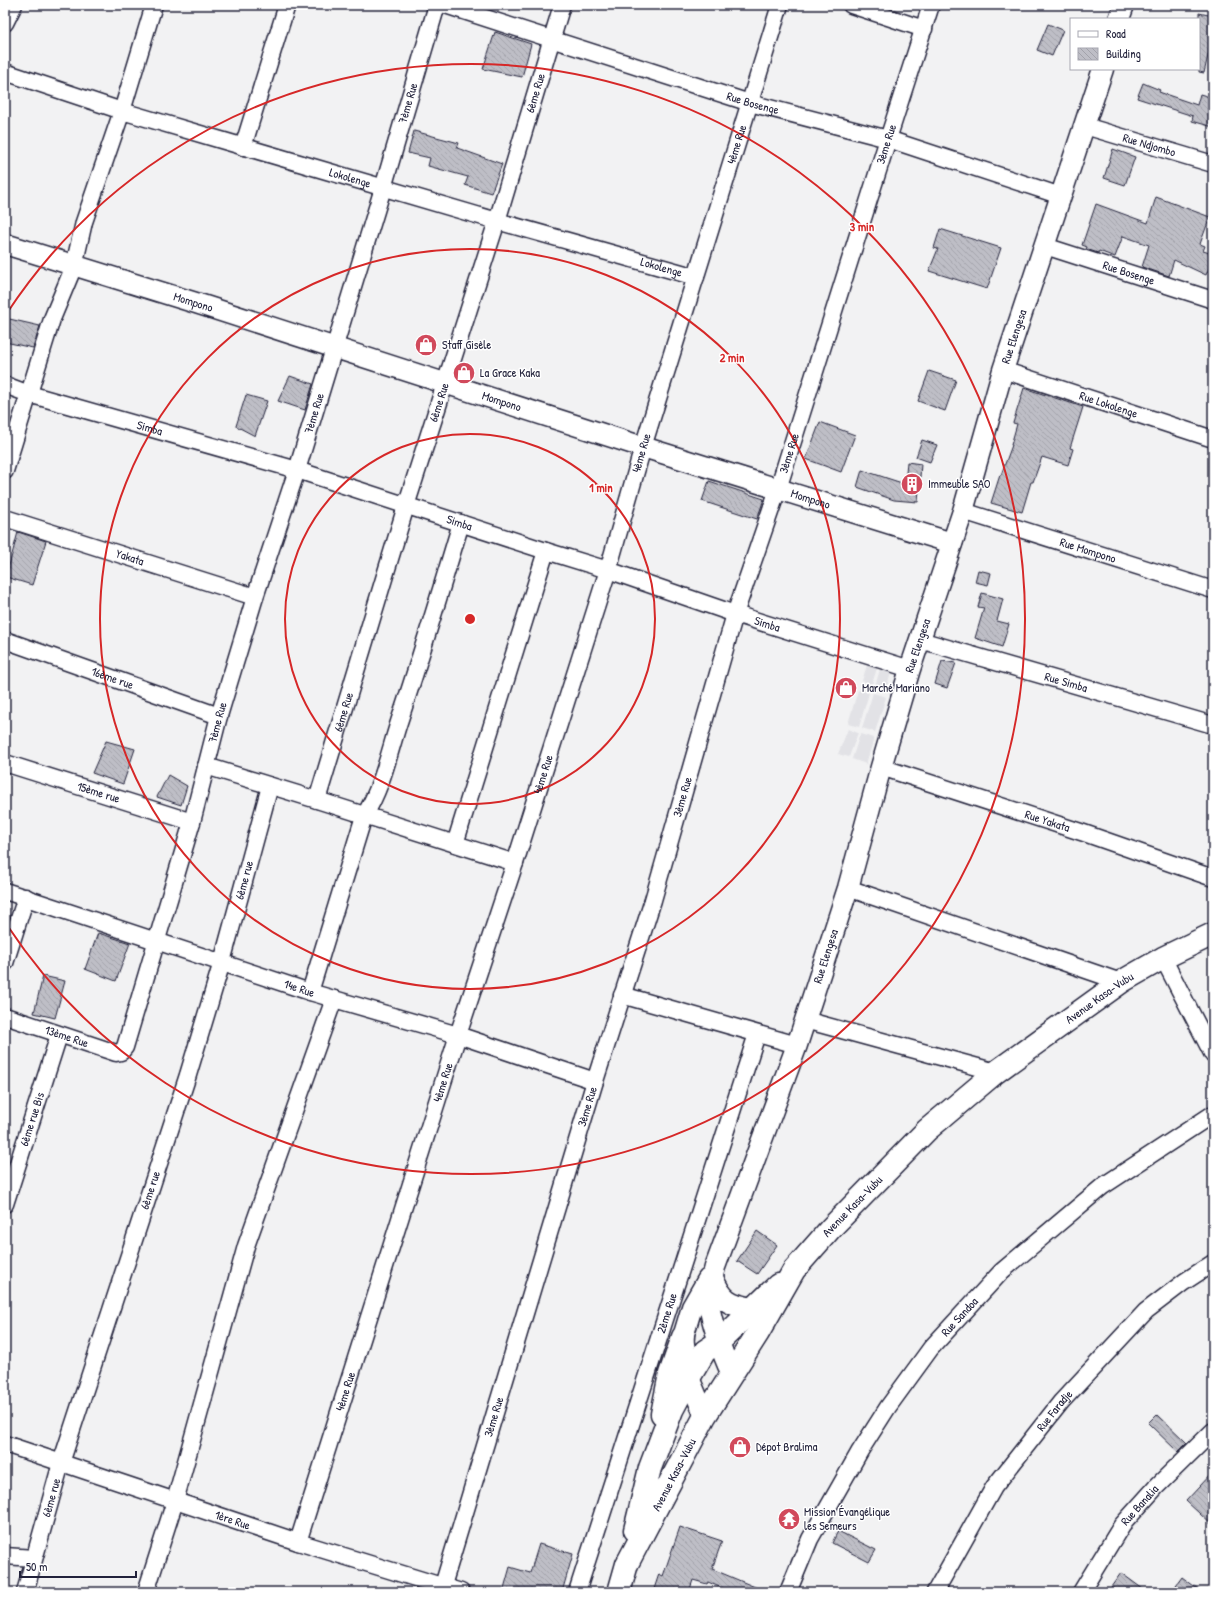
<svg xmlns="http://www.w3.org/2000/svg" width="1218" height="1597" viewBox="0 0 1218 1597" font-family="'Patrick Hand',sans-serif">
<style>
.built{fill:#e2e2e6}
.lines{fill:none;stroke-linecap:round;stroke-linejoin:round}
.stream{stroke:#727282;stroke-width:4.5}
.building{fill:url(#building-back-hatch);stroke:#22223b}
.minor-casing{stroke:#22223b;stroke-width:19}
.tertiary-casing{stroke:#22223b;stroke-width:23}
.primary-casing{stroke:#22223b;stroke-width:25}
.minor{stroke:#fff;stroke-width:16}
.tertiary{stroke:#fff;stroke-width:20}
.primary{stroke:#fff;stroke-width:22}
.ring{fill:none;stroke:#d62828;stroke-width:2}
.labels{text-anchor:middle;stroke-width:3;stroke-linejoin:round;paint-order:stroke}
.street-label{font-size:12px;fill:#22223b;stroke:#fff}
.poi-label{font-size:12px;fill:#22223b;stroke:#fff;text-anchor:start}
.centre{fill:#d62828;stroke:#fff;stroke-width:2}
.ring-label{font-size:12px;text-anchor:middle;font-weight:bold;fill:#d62828;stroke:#fff;stroke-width:3;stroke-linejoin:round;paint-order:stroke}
</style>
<defs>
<pattern id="building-back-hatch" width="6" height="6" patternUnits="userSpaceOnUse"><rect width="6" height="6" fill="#bebec6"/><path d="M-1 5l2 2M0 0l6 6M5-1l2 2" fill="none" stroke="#a3a3ab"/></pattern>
</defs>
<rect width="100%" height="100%" fill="#f2f2f3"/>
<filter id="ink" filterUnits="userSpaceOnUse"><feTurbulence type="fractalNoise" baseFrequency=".025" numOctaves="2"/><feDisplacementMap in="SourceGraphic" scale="8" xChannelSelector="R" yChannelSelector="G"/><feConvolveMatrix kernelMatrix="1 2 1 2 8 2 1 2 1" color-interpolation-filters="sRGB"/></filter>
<g filter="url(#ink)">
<g class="built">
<polygon points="868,662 878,665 872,684 862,681"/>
<polygon points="881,666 892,670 886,689 875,686"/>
<polygon points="858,690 869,693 859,727 848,724"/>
<polygon points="873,693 886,697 875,732 862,728"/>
<polygon points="848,729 858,733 849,757 838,754"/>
<polygon points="860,734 874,738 866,764 852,759"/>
</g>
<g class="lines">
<polyline class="stream" points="343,1592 344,1591"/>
</g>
<g class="building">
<polygon points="1199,13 1213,16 1213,34 1204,73 1199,72"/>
<polygon points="1048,24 1063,30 1052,56 1037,50"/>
<polygon points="495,32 531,44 522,77 483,69"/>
<polygon points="1143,83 1160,90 1159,92 1197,105 1200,94 1213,98 1213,127 1192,121 1193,116 1137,98"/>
<polygon points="414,131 459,143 457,148 502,164 491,193 465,185 468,177 428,166 430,158 408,153"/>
<polygon points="1113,149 1135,157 1125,185 1104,178"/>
<polygon points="1156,197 1210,217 1200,244 1205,246 1203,251 1213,254 1213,267 1210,266 1206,275 1174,260 1169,276 1142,267 1149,245 1123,236 1115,257 1099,251 1098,253 1086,249 1087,247 1082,245 1096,204 1148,223"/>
<polygon points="940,229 1001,248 987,289 929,271 938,249 934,248"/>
<polygon points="5,318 40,326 33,348 5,342"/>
<polygon points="929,371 956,380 945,411 918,401"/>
<polygon points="290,376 313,384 305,410 278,401"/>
<polygon points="1024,388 1083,407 1070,448 1073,449 1068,465 1042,457 1033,482 1031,482 1022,512 991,503 1000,475 1001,475 1012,445 1011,445 1017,424 1013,423"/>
<polygon points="246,395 267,401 255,436 236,426"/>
<polygon points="820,422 855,435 841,472 806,459"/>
<polygon points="922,440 937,445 930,462 916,457"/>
<polygon points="907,462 921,464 918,502 894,500 857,487 862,470 905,484"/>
<polygon points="709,481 764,499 757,519 702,501"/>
<polygon points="18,532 46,541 32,585 6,577"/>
<polygon points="978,570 991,573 988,585 975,582"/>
<polygon points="982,593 1003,599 997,621 1009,624 1002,647 975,638 984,608 978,607"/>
<polygon points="942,661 956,663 947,688 935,684"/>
<polygon points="106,741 135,749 123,784 92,773"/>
<polygon points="168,775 187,786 181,805 157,797"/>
<polygon points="98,933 130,943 116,981 85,969"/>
<polygon points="43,976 65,981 55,1018 34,1013"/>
<polygon points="757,1231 777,1245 757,1274 737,1261"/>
<polygon points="1157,1414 1187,1443 1178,1452 1148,1423"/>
<polygon points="1213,1472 1213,1526 1186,1501"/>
<polygon points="680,1527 722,1541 712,1569 767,1592 731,1592 708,1582 707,1584 693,1580 689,1592 653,1592 659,1574 663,1576"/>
<polygon points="838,1531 876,1550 869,1562 832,1543"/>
<polygon points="539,1544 573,1554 562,1592 503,1592 510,1567 530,1573"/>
<polygon points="1121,1573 1147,1592 1119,1592 1111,1587"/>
<polygon points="1182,1577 1202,1592 1171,1592"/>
</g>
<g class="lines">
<g class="minor-casing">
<g id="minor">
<path id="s1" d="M445,5l305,98 138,36 173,57"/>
<polyline points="851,5 924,29"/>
<polyline points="5,23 14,5"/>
<path id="s2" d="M5,72l117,39 375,110 199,56"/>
<path id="s3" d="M1085,126l128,38"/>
<polyline points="243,147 287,5"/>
<path id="s4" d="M1045,246l168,54"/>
<path id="s5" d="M1003,370l210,69"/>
<path id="s6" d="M5,385l24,9 268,76 249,81 62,19 127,44 175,55"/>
<polyline points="5,471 52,319 74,266 84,222 122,111 154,5"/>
<path id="s7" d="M963,511l250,79"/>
<path id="s8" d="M5,518l250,79"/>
<path id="s9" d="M5,640l214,76"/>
<path id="s10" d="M920,640l293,85"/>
<path id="s11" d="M5,763l187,59"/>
<polyline points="206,766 317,800 515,863"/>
<path id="s12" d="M881,767l203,66 129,45"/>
<path id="s13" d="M317,800l89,-294 91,-285 65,-216"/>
<polyline points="455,844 546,551"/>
<polyline points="848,888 1121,982"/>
<path id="s14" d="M5,891l305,101 148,43 137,46"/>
<polyline points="1163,958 1213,1055"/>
<polyline points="5,963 26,897"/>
<path d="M310,992l54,-176c18,-28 25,-63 35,-94 22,-66 42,-132 62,-199"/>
<polyline points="622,995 797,1045"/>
<path id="s15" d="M5,1016l111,37 5,-1 4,-5 67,-225 27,-106 36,-119 42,-127 86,-282 54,-183"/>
<polyline points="805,1020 996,1072"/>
<path id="s16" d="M5,1204l54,-169"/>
<path id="s17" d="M5,1444l293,98 163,50"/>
<path id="s18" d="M298,1542l160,-507 57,-172 93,-293 35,-123 137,-442"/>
<polyline points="5,1556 34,1558"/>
<path id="s19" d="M25,1592l36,-129 127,-388 34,-113 48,-176"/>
<polyline points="146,1592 175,1501 246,1246 334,999"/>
<path id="s20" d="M441,1592l154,-511 58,-181 82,-286 43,-125 110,-350 43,-134"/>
<path id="s21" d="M577,1592l180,-558"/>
<path id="s22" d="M788,1592l22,-53 50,-88 28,-44 43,-59 71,-77 101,-85 110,-72"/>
<path id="s23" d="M935,1592l59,-105 67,-85 85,-91 38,-29 29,-19"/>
<path id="s24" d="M1081,1592l41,-67 35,-39 56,-55"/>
</g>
</g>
<g class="tertiary-casing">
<g id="tertiary">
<polyline points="1119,19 1124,5"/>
<path id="s25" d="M5,244l191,59 447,144 309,96"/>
<path id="s26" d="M731,1372c-7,-14 -22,-56 -22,-71 0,-11 3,-23 6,-34l82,-222 51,-157 33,-121 29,-98 53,-158 40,-141 100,-301"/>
<polyline points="705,1416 689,1378 683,1337 692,1307 708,1279"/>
</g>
</g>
<g class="primary-casing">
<g id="primary">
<path d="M712,1278c9,22 17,27 41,31"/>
<polyline points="662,1414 670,1374 683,1337"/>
<polyline points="635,1530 650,1468 672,1410 689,1378 705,1351 720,1341 778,1285"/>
<path id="s27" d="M619,1592l8,-28 78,-148 53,-83 36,-63 37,-42 96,-98 69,-58 125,-90 42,-24 50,-24"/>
</g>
</g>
<use href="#minor" class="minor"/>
<use href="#tertiary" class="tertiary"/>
<use href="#primary" class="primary"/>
</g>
</g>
<g class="ring">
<circle cx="470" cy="619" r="185"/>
<circle cx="470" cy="619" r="370"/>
<path d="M7 313A555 555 0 1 1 7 925"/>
</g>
<defs>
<g id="shop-disc" transform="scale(1.15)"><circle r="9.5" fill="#d1495b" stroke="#fff"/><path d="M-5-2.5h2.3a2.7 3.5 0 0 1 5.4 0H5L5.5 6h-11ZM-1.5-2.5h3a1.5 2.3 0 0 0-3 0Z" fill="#fff"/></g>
<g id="building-disc" transform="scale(1.15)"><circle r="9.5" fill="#d1495b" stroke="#fff"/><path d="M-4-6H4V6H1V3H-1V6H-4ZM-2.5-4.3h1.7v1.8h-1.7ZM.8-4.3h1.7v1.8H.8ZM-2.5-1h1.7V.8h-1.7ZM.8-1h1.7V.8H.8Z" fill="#fff"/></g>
<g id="temple-disc" transform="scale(1.15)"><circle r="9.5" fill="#d1495b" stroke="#fff"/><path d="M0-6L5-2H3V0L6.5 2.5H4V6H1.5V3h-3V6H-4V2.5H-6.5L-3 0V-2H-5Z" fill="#fff"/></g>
</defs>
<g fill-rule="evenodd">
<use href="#shop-disc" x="426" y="345"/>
<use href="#shop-disc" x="464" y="373"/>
<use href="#building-disc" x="912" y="484"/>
<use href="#shop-disc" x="846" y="688"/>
<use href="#shop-disc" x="740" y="1447"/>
<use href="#temple-disc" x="789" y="1519"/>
</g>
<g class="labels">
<g class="street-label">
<text dy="4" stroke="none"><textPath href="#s13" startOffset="740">6ème Rue</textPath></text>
<text dy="4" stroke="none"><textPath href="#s15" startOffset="1114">7ème Rue</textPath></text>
<text dy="4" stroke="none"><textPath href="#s1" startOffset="323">Rue Bosenge</textPath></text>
<text dy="4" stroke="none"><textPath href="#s18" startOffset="1465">4ème Rue</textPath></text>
<text dy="4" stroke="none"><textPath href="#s20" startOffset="1515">3ème Rue</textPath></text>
<text dy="4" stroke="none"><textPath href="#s3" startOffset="67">Rue Ndjombo</textPath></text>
<text dy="4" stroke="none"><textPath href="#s2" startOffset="361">Lokolenge</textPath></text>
<text dy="4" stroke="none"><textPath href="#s2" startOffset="685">Lokolenge</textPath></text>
<text dy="4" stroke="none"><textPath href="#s4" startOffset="88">Rue Bosenge</textPath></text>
<text dy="4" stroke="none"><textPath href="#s25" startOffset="197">Mompono</textPath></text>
<text dy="4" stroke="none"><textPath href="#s26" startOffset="1087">Rue Elengesa</textPath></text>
<text dy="4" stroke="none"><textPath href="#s13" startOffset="416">6ème Rue</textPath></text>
<text dy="4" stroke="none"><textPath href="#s25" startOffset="521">Mompono</textPath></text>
<text dy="4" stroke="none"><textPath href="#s5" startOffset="111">Rue Lokolenge</textPath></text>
<text dy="4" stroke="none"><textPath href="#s15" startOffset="790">7ème Rue</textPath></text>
<text dy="4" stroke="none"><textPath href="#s6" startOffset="151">Simba</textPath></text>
<text dy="4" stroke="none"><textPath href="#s18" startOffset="1142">4ème Rue</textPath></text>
<text dy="4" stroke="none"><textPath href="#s20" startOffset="1191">3ème Rue</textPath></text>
<text dy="4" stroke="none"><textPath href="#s25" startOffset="845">Mompono</textPath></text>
<text dy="4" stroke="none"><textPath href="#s6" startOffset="475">Simba</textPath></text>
<text dy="4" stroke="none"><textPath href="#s7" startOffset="131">Rue Mompono</textPath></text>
<text dy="4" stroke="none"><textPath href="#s8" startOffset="131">Yakata</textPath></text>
<text dy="4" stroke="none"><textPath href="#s6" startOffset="799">Simba</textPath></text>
<text dy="4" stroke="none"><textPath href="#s26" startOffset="763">Rue Elengesa</textPath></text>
<text dy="4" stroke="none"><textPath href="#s9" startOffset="114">16ème rue</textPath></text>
<text dy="4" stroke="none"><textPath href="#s10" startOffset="152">Rue Simba</textPath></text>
<text dy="4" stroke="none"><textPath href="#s13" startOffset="92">6ème Rue</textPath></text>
<text dy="4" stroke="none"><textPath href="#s15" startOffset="466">7ème Rue</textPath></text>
<text dy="4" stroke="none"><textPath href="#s18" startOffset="806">4ème Rue</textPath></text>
<text dy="4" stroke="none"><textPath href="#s11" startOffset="98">15ème rue</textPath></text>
<text dy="4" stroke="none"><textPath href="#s20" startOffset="831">3ème Rue</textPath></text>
<text dy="4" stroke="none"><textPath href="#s12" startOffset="175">Rue Yakata</textPath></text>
<text dy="4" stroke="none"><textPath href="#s19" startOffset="745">6ème rue</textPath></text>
<text dy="4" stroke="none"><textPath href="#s26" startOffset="439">Rue Elengesa</textPath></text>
<text dy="4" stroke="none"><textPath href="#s14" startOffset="310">14e Rue</textPath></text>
<text dy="4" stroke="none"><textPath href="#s27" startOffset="778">Avenue Kasa-Vubu</textPath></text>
<text dy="4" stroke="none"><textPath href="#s15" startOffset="65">13ème Rue</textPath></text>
<text dy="4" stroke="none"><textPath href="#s18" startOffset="482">4ème Rue</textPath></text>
<text dy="4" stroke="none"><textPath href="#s20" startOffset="507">3ème Rue</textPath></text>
<text dy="4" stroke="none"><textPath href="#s16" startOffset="89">6ème rue Bis</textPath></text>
<text dy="4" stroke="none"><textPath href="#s19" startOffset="421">6ème rue</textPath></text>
<text dy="4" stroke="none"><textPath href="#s27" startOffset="454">Avenue Kasa-Vubu</textPath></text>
<text dy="4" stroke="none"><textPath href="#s21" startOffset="293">2ème Rue</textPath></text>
<text dy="4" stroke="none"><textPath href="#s22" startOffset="326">Rue Sandoa</textPath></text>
<text dy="4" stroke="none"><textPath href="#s18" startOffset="158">4ème Rue</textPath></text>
<text dy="4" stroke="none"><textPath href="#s23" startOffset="218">Rue Faradje</textPath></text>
<text dy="4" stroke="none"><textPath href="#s20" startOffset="183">3ème Rue</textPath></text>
<text dy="4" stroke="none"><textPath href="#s27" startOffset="130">Avenue Kasa-Vubu</textPath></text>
<text dy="4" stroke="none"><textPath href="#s19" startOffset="98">6ème rue</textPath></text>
<text dy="4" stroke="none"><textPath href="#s24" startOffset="105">Rue Banalia</textPath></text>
<text dy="4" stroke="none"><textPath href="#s17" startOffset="240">1ère Rue</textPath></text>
</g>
<g class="poi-label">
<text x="442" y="349">Staff Gisèle</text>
<text x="480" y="377">La Grace Kaka</text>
<text x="928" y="488">Immeuble SAO</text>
<text x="862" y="692">Marché Mariano</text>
<text x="756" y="1451">Dépot Bralima</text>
<text x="804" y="1516">Mission Évangélique<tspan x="804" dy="14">les Semeurs</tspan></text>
</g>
</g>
<circle cx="470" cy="619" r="6" class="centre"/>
<g class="ring-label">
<text x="862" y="231">3 min</text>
<text x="732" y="362">2 min</text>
<text x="601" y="492">1 min</text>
</g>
<rect width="1218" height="1597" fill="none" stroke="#fff" stroke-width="20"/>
<rect x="10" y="10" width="1198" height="1577" fill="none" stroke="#22223b" stroke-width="1.5" filter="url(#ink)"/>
<rect x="1070" y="18" width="130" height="52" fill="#ffffff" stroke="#a7a7b1"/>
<rect x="1078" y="31" width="20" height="6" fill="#ffffff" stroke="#a7a7b1"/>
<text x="1106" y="38" font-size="12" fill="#22223b">Road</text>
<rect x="1078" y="48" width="20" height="12" fill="url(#building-back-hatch)" stroke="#a7a7b1"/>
<text x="1106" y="58" font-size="12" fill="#22223b">Building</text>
<path d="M20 1571v6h116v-6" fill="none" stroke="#22223b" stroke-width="2"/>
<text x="26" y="1571" font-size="12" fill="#22223b" stroke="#ffffff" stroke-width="3" paint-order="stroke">50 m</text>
</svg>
